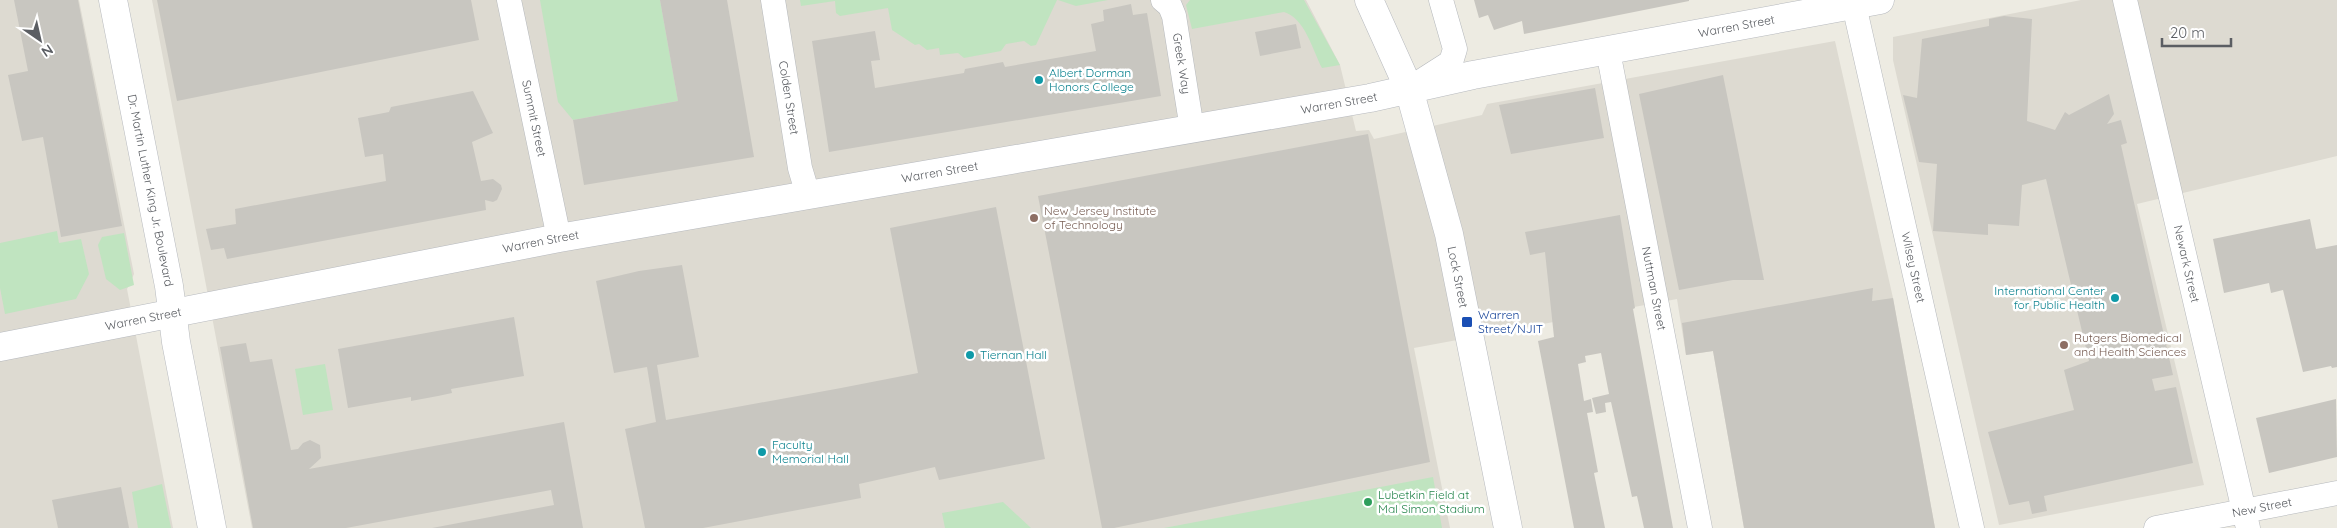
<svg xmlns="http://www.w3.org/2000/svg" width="2337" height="528" viewBox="0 0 2337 528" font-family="Quicksand,sans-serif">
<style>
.education{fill:#dddad1}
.green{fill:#c0e4c0}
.building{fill:#c8c6c0}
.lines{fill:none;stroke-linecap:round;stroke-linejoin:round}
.street-casing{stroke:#b5b8bc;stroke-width:25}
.secondary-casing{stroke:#b6b9be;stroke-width:29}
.street{stroke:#fff;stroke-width:24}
.secondary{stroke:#fff;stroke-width:28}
.culture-dot{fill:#0f9aa8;stroke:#fff;stroke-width:2}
.education-dot{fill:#8d6e63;stroke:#fff;stroke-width:2}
.transit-dot{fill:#1a4fb4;stroke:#fff;stroke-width:2}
.leisure-dot{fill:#2e9e5b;stroke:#fff;stroke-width:2}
.labels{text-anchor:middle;stroke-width:5;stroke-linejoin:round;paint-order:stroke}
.street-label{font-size:12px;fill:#5b5e63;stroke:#fff}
.culture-label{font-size:12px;fill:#0d838f;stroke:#fff;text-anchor:start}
.education-label{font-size:12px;fill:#785e54;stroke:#fff;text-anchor:start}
.transit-label{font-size:12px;fill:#164399;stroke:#fff;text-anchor:start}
.leisure-label{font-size:12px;fill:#27864d;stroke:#fff;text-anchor:start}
</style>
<rect width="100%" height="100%" fill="#edebe2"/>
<g class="education">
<polygon points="0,0 79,0 134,274 127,289 173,528 0,528"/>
<polygon points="152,0 1306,0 1340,65 1356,131 1369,130 1374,139 1482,115 1487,104 1835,41 1893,298 1935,528 1744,528 1713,351 1686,355 1677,299 1414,348 1450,528 252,528"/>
<polygon points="2081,0 2337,0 2337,156 2137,204 2204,485 1999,525 1893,60 1893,37"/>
</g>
<g class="green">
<polygon points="540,0 660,0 678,101 573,120 558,102"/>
<polygon points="800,0 1057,0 1036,45 1031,46 1024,41 1006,44 1001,51 964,58 958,53 940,55 939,48 927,50 919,44 915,45 892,30 888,8 840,16 836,13 835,1 801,6"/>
<polygon points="1058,0 1108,0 1076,6"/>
<path d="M1190,0h114l36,65 -18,3c-9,-17 -17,-50 -38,-56l-92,17 -6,-24z"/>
<polygon points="57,231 59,243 81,239 89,274 76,299 5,314 0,288 0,243"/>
<polygon points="124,233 134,285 120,290 106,279 98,245 102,237"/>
<polygon points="325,364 333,410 303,415 295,369"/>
<polygon points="1433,477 1442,528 1164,528"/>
<polygon points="162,484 171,528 138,528 132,492"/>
<polygon points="1003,502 1031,528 945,528 942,513"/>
</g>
<g class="building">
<polygon points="14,0 78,0 122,226 61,237 43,137 22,141 8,75 28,71"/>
<polygon points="157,0 471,0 479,40 177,101"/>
<polygon points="660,0 727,0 754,157 584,185 573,120 678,101"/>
<polygon points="1474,0 1689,0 1689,1 1524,34 1522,21 1494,30 1488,15 1479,18"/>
<polygon points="1131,4 1133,15 1147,13 1161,96 829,152 812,41 875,31 880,60 871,61 875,88 964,73 965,69 1003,62 1005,67 1096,51 1091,24 1104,21 1103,10"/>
<polygon points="2004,16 2032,19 2027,121 2055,130 2065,112 2069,115 2109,94 2114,114 2107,124 2121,120 2127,143 2121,145 2173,375 2152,379 2155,391 2176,387 2193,463 2044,496 2047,511 2032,514 2029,501 2009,505 1988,432 2074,410 2064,370 2089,361 2046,179 2022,185 2019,226 1988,224 1988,235 1933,231 1937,164 1919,162 1903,95 1917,98 1922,39 1989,26 1989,19"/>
<polygon points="1296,24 1301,48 1260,56 1255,32"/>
<polygon points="1723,75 1764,280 1733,280 1679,290 1639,94"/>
<polygon points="1595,88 1604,138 1511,154 1499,105"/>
<polygon points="473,91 493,133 472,142 481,181 493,179 501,185 502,189 497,200 493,202 485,200 486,210 227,259 224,248 211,250 206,229 236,224 235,209 386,181 383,154 365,157 358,118 389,112 391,107"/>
<polygon points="1368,134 1430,462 1114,528 1102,528 1038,196"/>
<polygon points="996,207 1045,459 939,480 935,467 859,484 861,498 703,528 645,528 625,429 656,422 647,367 614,373 596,281 639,271 682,265 699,357 657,365 666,420 841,388 918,373 890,228"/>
<polygon points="1620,215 1635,308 1633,309 1673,528 1644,528 1637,496 1632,497 1611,402 1605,403 1606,412 1596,414 1592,398 1609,394 1601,353 1585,356 1586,362 1578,364 1584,401 1591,399 1593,412 1587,413 1598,472 1594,473 1605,528 1574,528 1538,341 1554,337 1545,252 1530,255 1525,232"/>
<polygon points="2310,219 2316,249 2337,245 2337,367 2332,368 2331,366 2303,372 2283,290 2271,293 2269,283 2224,293 2213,239"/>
<polygon points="1873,288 1872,301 1893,298 1935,528 1744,528 1713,351 1686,355 1682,323"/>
<polygon points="514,317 524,376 451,389 452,393 438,396 411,401 411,397 348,408 338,349"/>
<polygon points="246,343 250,362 272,359 291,450 298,449 303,443 310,440 320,445 321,458 309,469 564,422 583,528 432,528 554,505 551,490 346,528 253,528 220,347"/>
<polygon points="2336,399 2337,457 2269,473 2256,418"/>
<polygon points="121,487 129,528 58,528 52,500"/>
</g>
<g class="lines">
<g class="street-casing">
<g id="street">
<path id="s1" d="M509,0l50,238"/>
<path id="s2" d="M773,0l27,168 8,27"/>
<path id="s3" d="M1163,0l7,6 4,10 18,113"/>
<path id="s4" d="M2125,0l123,528"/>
<path id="s5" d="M1854,5l118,523"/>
<path id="s6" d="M1608,51l92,477"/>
<polyline points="1415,85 1451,62 1455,49 1441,0"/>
<path id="s7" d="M2156,528l181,-35"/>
</g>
</g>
<g class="secondary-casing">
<g id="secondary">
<path id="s8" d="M113,0l56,286 7,56 36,186"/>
<path id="s9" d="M1369,0l40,89 40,145 59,294"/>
<path id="s10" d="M0,347l559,-109 811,-140 103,-23 407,-75"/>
</g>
</g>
<use href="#street" class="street"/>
<use href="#secondary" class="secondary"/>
</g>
<g class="culture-dot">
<circle cx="1039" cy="80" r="5"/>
<circle cx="2115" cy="298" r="5"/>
<circle cx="970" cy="355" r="5"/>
<circle cx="762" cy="452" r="5"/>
</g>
<g class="education-dot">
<circle cx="1034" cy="218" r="5"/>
<circle cx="2064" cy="345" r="5"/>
</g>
<rect class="transit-dot" x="1461" y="316" width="12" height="12" rx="2.5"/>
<circle class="leisure-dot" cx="1368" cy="502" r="5"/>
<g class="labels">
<g class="street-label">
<text dy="4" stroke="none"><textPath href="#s10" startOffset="1766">Warren Street</textPath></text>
<text dy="4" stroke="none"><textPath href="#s3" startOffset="68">Greek Way</textPath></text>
<text dy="4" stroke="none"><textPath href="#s2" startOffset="99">Colden Street</textPath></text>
<text dy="4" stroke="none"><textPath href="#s10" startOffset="1361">Warren Street</textPath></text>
<text dy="4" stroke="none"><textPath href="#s1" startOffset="121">Summit Street</textPath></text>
<text dy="4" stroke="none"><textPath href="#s10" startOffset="956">Warren Street</textPath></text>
<text dy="4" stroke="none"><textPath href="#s8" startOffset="194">Dr. Martin Luther King Jr. Boulevard</textPath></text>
<text dy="4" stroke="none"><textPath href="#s10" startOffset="551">Warren Street</textPath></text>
<text dy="4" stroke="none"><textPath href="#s4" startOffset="271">Newark Street</textPath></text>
<text dy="4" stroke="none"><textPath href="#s5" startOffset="269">Wilsey Street</textPath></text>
<text dy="4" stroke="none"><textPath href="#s9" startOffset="292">Lock Street</textPath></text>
<text dy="4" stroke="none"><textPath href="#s6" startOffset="242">Nuttman Street</textPath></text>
<text dy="4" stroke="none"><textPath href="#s10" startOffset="146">Warren Street</textPath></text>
<text dy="4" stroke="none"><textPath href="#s7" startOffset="108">New Street</textPath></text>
</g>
<g class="culture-label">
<text x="1049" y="77">Albert Dorman<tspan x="1049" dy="14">Honors College</tspan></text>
<text x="2105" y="295" text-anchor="end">International Center<tspan x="2105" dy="14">for Public Health</tspan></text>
<text x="980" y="359">Tiernan Hall</text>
<text x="772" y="449">Faculty<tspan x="772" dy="14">Memorial Hall</tspan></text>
</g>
<g class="education-label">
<text x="1044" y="215">New Jersey Institute<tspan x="1044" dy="14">of Technology</tspan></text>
<text x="2074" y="342">Rutgers Biomedical<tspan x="2074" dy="14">and Health Sciences</tspan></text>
</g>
<g class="transit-label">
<text x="1478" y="319">Warren<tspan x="1478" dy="14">Street/NJIT</tspan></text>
</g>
<g class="leisure-label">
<text x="1378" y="499">Lubetkin Field at<tspan x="1378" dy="14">Mal Simon Stadium</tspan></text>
</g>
</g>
<g transform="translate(40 40) rotate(146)" stroke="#ffffff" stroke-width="4" paint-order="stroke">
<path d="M0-4L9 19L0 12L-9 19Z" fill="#5b5e63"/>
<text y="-8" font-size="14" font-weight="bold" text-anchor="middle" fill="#5b5e63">N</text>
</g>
<path d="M2162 38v8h69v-8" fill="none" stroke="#5b5e63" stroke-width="2.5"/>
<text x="2170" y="38" font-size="15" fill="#5b5e63" stroke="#ffffff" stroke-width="4" paint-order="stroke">20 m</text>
</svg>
